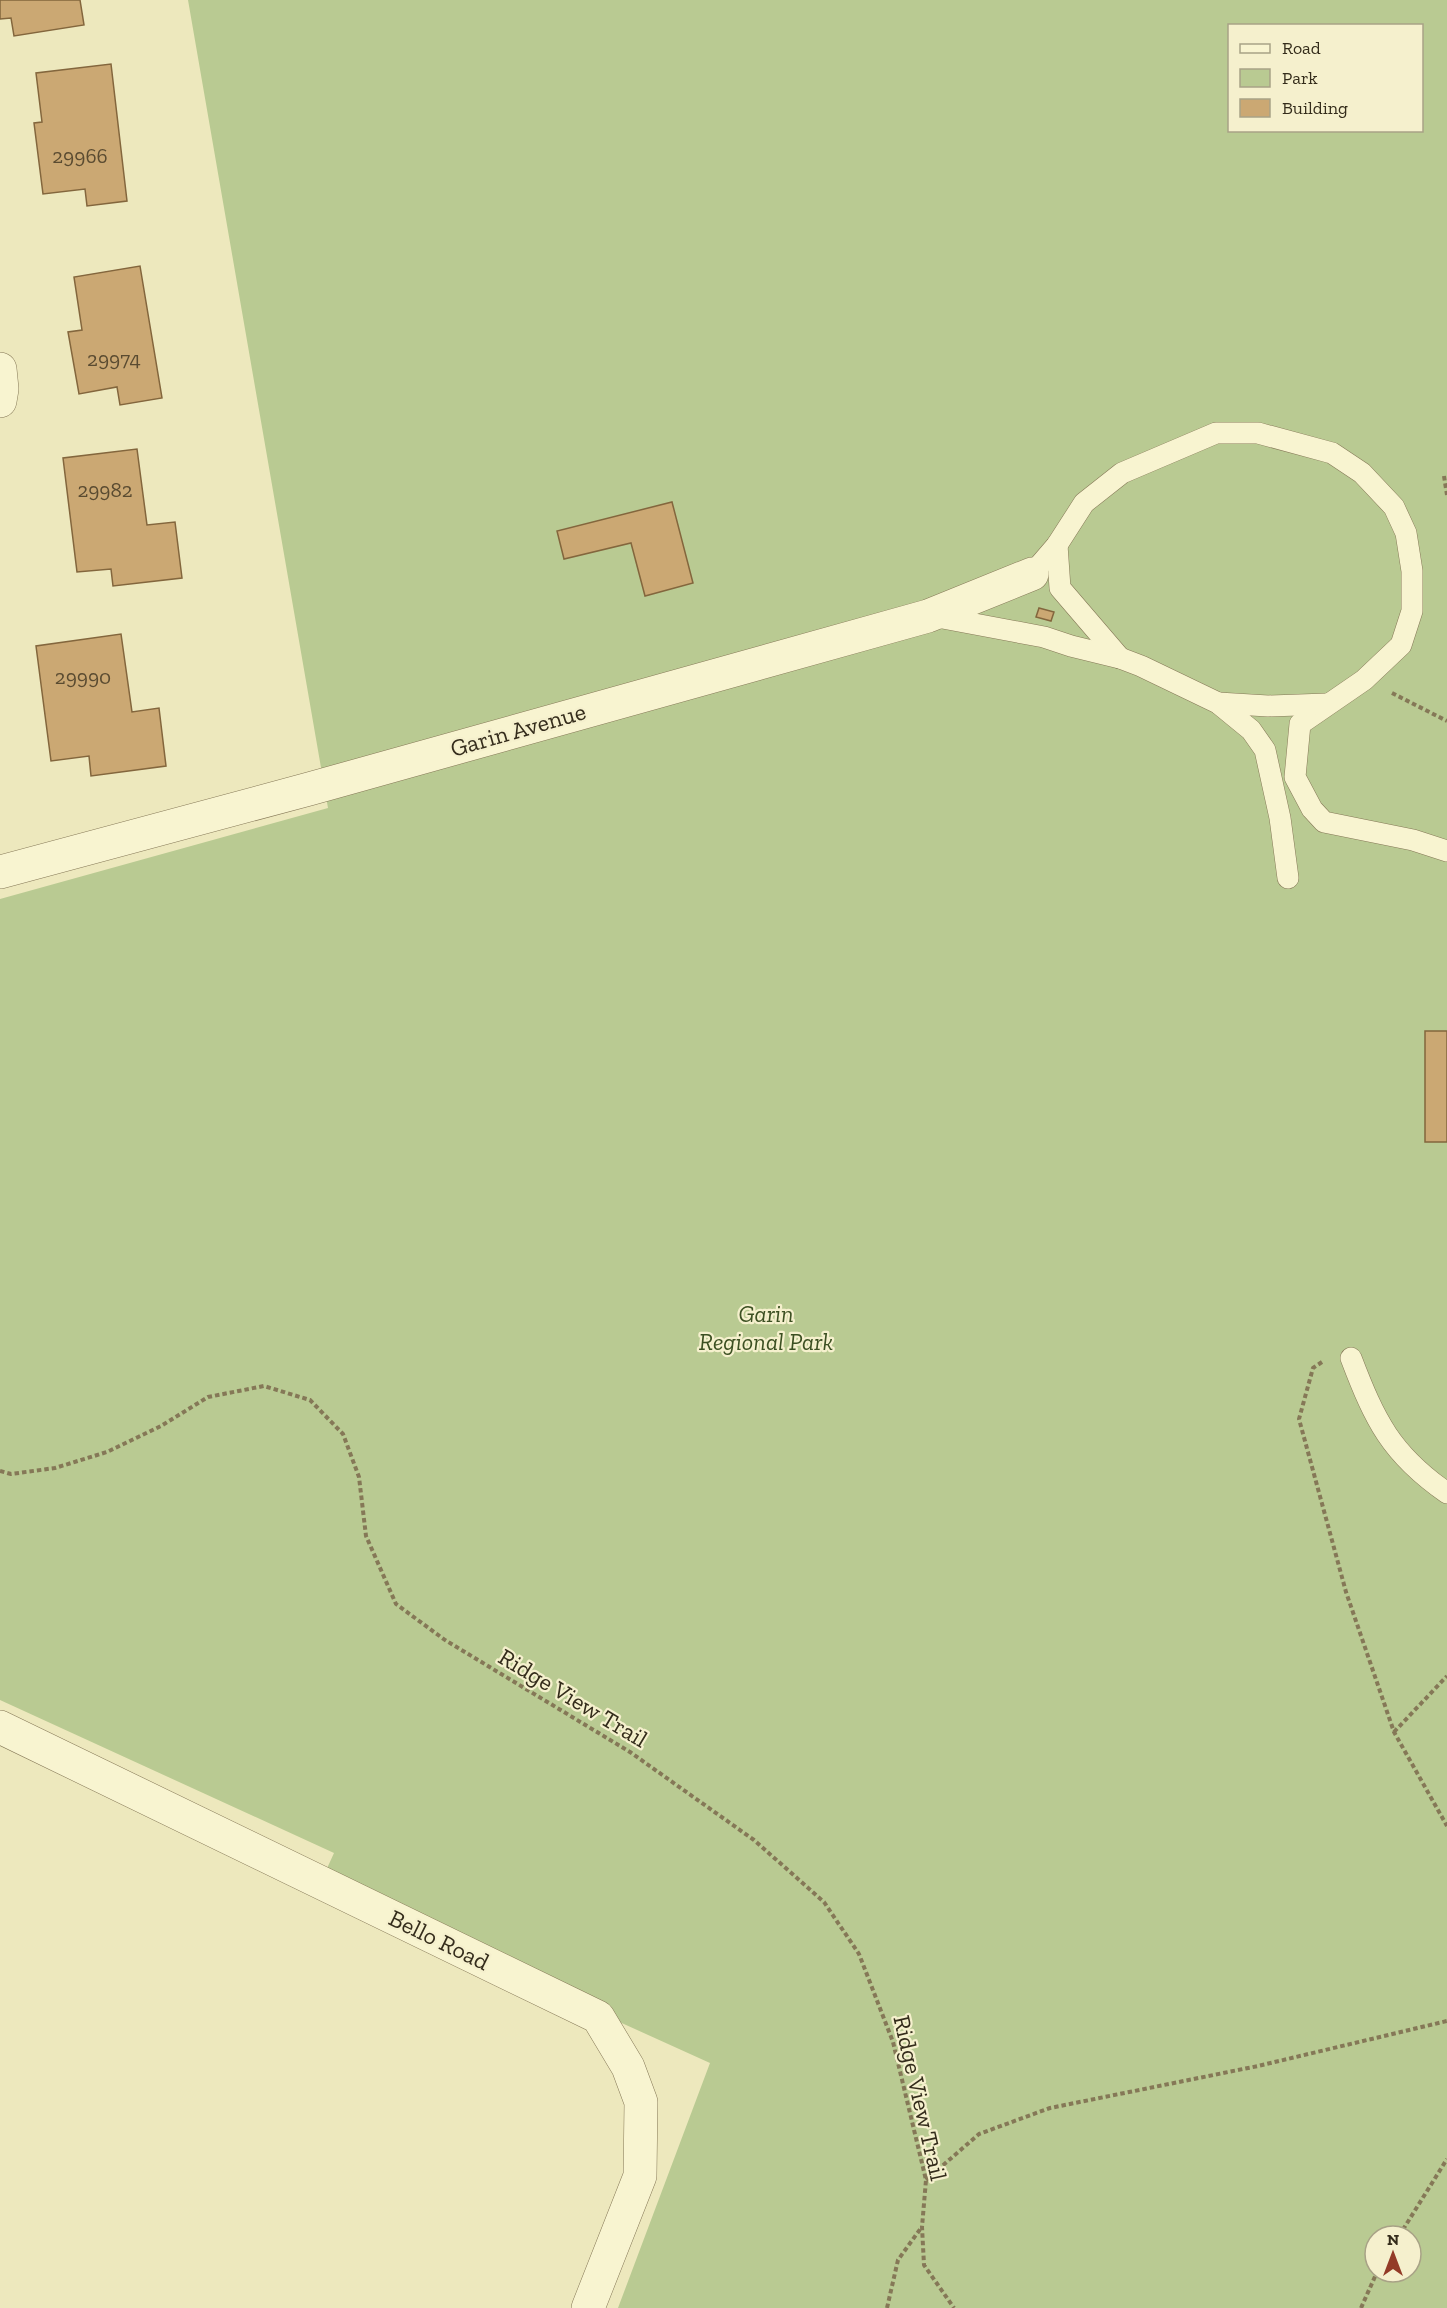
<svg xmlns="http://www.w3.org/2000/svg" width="1447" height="2308" viewBox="0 0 1447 2308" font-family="'Zilla Slab',serif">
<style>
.green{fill:#b9ca92;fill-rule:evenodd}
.building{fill:#cba873;stroke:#83663d;stroke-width:1.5}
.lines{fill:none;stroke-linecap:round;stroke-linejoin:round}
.lane-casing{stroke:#857857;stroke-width:22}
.street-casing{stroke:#857857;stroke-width:34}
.path{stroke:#857857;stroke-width:4;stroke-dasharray:4.5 3;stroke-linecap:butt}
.lane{stroke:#f8f4d0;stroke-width:21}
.street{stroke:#f8f4d0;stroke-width:33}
.labels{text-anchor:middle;stroke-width:4.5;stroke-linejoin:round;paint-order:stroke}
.number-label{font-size:21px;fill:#5a4b31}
.street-label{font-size:24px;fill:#342c1b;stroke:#f5f0cd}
.park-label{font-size:24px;font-style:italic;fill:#3c5022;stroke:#f5f0cd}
</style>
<rect width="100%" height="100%" fill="#ede8bd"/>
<path class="green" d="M188,0h1259v2308h-829l92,-245 -391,-177 15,-33 -334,-153v-801l328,-91zM1230,26h192v104h-192zM1375,2236h36v36h-36z"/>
<g class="building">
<polygon points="0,0 80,0 84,25 14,36 11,18 0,19"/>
<polygon points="111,64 127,201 87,206 85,189 43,194 34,123 42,122 36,73"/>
<polygon points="140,266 162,398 120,405 117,387 79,394 68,332 82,330 74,277"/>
<polygon points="137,449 147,525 175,522 182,578 113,586 111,569 77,572 63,458"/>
<polygon points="672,502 693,583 645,596 631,543 564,559 557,531"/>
<polygon points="1039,608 1054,612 1051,621 1036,617"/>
<polygon points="121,634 132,712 159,708 166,766 91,776 89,756 51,761 36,646"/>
<rect x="1425" y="1031" width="22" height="111"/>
</g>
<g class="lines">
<g class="lane-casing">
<g id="lane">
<polyline points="1057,545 1060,588 1120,658"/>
<polyline points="1032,574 1057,545 1084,503 1122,473 1216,433 1258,433 1332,453 1362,473 1394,507 1406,533 1412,571 1412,611 1401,645 1364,680 1300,724 1295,777 1312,809 1324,822 1413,840 1447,851"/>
<polyline points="932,616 1044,637 1071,646 1120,658 1141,666 1218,703 1251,730 1265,750 1280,818 1288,878"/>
<polyline points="1218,703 1268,706 1327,704"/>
<path d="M1351,1358c24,63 40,96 96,135"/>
</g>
</g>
<g class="street-casing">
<g id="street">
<polyline points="0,369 2,389 0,401"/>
<polyline points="0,872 309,789 928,616 1032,574"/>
<polyline points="0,1727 598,2017 628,2067 641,2102 640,2176 588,2308"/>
</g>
</g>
<g class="path">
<polyline points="1444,476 1447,495"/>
<polyline points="1392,693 1447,721"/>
<polyline points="1322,1362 1313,1368 1299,1419 1346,1592 1394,1732 1447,1826"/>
<polyline points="0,1471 11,1474 55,1468 107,1452 161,1426 208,1397 264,1386 310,1400 343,1434 359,1477 366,1536 396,1604 445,1640 630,1752 754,1840 824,1902 859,1954 893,2042 926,2180 922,2227 924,2265 954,2308"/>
<polyline points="1394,1732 1447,1676"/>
<polyline points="926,2180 979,2134 1050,2108 1258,2066 1447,2021"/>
<polyline points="1399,2236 1447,2159"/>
<polyline points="887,2308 898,2260 921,2228"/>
<polyline points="1361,2308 1377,2272"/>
</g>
<use href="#lane" class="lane"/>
<use href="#street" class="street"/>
</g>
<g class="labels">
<g class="number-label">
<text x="80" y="163">29966</text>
<text x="114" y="366">29974</text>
<text x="105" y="497">29982</text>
<text x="83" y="684">29990</text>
</g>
<g class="street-label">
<text transform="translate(518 730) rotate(-16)" y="8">Garin Avenue</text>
<text transform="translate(573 1698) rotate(31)" y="8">Ridge View Trail</text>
<text transform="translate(439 1940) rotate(26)" y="8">Bello Road</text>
<text transform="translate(920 2098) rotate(77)" y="8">Ridge View Trail</text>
</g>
<g class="park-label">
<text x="766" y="1322">Garin<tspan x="766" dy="28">Regional Park</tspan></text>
</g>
</g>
<rect x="1228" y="24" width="195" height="108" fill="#f5f0cd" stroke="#a8a286" stroke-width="1.5"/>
<rect x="1240" y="44" width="30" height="9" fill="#f8f4d0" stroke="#a8a286" stroke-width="1.5"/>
<text x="1282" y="54" font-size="18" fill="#342c1b">Road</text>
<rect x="1240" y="69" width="30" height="18" fill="#b9ca92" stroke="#a8a286" stroke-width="1.5"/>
<text x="1282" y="84" font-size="18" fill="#342c1b">Park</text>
<rect x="1240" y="99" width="30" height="18" fill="#cba873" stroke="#a8a286" stroke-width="1.5"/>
<text x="1282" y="114" font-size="18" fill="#342c1b">Building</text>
<g transform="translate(1393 2254)"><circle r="28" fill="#f5f0cd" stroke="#a8a286" stroke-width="1.5"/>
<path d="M0-4.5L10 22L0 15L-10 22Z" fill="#933b27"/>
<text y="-9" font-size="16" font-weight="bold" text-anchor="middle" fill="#342c1b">N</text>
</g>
</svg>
